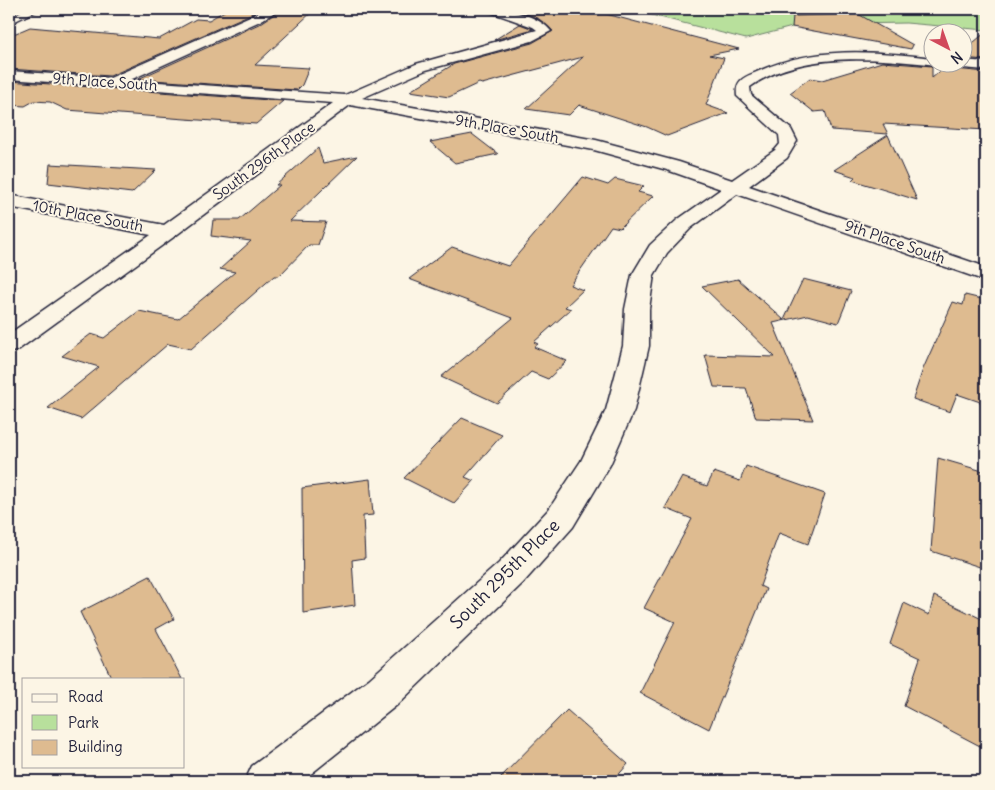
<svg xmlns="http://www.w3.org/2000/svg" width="995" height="790" viewBox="0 0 995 790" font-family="Delius,sans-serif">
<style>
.green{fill:#b8e09c;stroke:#6d816c}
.building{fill:#debb90;stroke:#22223b}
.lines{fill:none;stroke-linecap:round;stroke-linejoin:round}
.minor-casing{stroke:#22223b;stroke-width:3}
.minor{fill:#fcf5e5;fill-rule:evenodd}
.labels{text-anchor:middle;stroke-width:4;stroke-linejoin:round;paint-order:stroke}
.far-street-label{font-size:15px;fill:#22223b;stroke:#fcf5e5}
.street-label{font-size:18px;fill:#22223b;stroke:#fcf5e5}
</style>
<rect width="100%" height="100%" fill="#fcf5e5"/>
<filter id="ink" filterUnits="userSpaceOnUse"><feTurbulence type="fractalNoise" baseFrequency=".02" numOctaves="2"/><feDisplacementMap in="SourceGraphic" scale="10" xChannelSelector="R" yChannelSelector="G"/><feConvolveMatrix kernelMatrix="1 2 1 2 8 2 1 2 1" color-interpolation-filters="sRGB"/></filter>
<g filter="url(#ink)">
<polygon class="green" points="628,9 986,9 986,30 906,23 800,25 746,39"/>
<g class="building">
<polygon points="228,9 262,9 110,76 9,69 9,36 30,27 159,39 196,19 209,20"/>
<polygon points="282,9 315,9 255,65 309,68 302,85 297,90 138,79 261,23"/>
<polygon points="515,9 587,9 739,49 709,55 724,58 706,105 728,113 667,136 647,127 579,105 569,115 526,109 583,57 482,84 479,83 449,97 410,91 454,64 532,43 553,31 539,19"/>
<polygon points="858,14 913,45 911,49 792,27 793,16"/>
<polygon points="520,24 533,29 494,40"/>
<polygon points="986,32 986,60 962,58 962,52"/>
<polygon points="882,62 932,66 932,78 944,68 986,72 986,130 883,124 888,134 831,130 825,111 814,112 790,93 810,78 822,80"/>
<polygon points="9,81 283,101 256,124 185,119 67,110 50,102 34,101 25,106 9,105"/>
<polygon points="472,134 498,154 455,163 430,142"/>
<polygon points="888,135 917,200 852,180 855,177 834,170"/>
<polygon points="318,148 323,163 357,156 290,221 326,222 318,245 309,245 279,276 274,276 191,349 168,344 81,419 48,408 99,367 62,356 91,334 104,338 139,311 178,319 235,272 220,269 251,241 211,236 213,220 239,220 280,185 276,185"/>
<polygon points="50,164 156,170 132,193 48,183"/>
<polygon points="583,177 608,185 615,179 644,186 638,192 653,196 620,228 611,226 570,285 583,290 565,307 571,309 534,342 538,344 534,347 567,361 548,379 531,372 497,403 441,377 513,318 409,279 452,247 508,266"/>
<polygon points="738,279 784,320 803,279 851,291 838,323 808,315 773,323 813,420 756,418 746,388 714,387 705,355 775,357 702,286"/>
<polygon points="965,295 986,300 986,404 957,394 950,412 913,399 923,369 953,302 963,305"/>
<polygon points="462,418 502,435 465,477 474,481 454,503 404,478"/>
<polygon points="938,458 986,472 986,569 931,551"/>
<polygon points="746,466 825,494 808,544 779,533 760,586 766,589 709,729 640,693 675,622 644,608 692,519 665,508 682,477 707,486 714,472 740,481"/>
<polygon points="370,479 373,515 363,516 365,558 352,560 355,605 303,613 302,488"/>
<polygon points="150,576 174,619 156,629 182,679 112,679 80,612"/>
<polygon points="934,596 986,621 986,717 980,746 904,706 920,658 890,644 904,603 929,615"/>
<polygon points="567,710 628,764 613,781 497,781"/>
</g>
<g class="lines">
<g class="minor-casing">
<g id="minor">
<polygon points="26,9 40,9 9,24 9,17"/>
<path d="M266,9h14l-20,12 -130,59 215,15 71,-31 121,-34 -4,-3 -51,-18c21,-1 56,5 69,22l-19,10 -106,29 -64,28 234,42 83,22 53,18 43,-30 5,-6 -1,-9 -42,-39c-2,-17 8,-19 22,-25 55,-25 115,-20 173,-13v4h30v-2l24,2v8c-72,-5 -172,-29 -236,17l1,8 40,34 6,12 -10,17 -38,28 237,81v14l-249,-87 -46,34 -24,25 -13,22 -5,34v37l-15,64 -24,55 -37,62 -50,56 -126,122 -95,76h-57l7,-15 117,-87 130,-116 50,-54 32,-48 25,-51 17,-64 2,-37 7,-34 18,-30 27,-25 44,-31 -54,-19 -73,-20 -244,-45 -175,131 -157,114 -9,3v-19l142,-99 -142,-28v-12l155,30 169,-122 -324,-24v-8l101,7z"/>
</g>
</g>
<use href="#minor" class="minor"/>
</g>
</g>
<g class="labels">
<g class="far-street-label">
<text transform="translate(105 82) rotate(4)" y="5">9th Place South</text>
<text transform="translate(507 129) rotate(10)" y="5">9th Place South</text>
<text transform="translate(264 161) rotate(-36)" y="5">South 296th Place</text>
<text transform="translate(88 216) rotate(11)" y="5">10th Place South</text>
<text transform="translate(895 242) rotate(19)" y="5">9th Place South</text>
</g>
<g class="street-label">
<text transform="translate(505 574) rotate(-45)" y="6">South 295th Place</text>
</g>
</g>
<rect width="995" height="790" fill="none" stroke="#fcf5e5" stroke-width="30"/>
<rect x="15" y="15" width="965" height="760" fill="none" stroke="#22223b" stroke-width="2" filter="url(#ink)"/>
<rect x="22" y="678" width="162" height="90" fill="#fcf5e5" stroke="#a5a1a1"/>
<rect x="32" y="694" width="25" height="8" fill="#fcf5e5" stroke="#a5a1a1"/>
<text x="68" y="702" font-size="15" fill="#22223b">Road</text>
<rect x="32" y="715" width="25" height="15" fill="#b8e09c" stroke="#a5a1a1"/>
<text x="68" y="728" font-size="15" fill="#22223b">Park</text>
<rect x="32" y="740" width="25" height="15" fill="#debb90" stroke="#a5a1a1"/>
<text x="68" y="752" font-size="15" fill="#22223b">Building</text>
<g transform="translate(948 48) rotate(139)"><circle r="24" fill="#fcf5e5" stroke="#a5a1a1"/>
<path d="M0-4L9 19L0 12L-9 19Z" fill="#d1495b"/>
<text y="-8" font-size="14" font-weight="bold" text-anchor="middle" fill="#22223b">N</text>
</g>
</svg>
